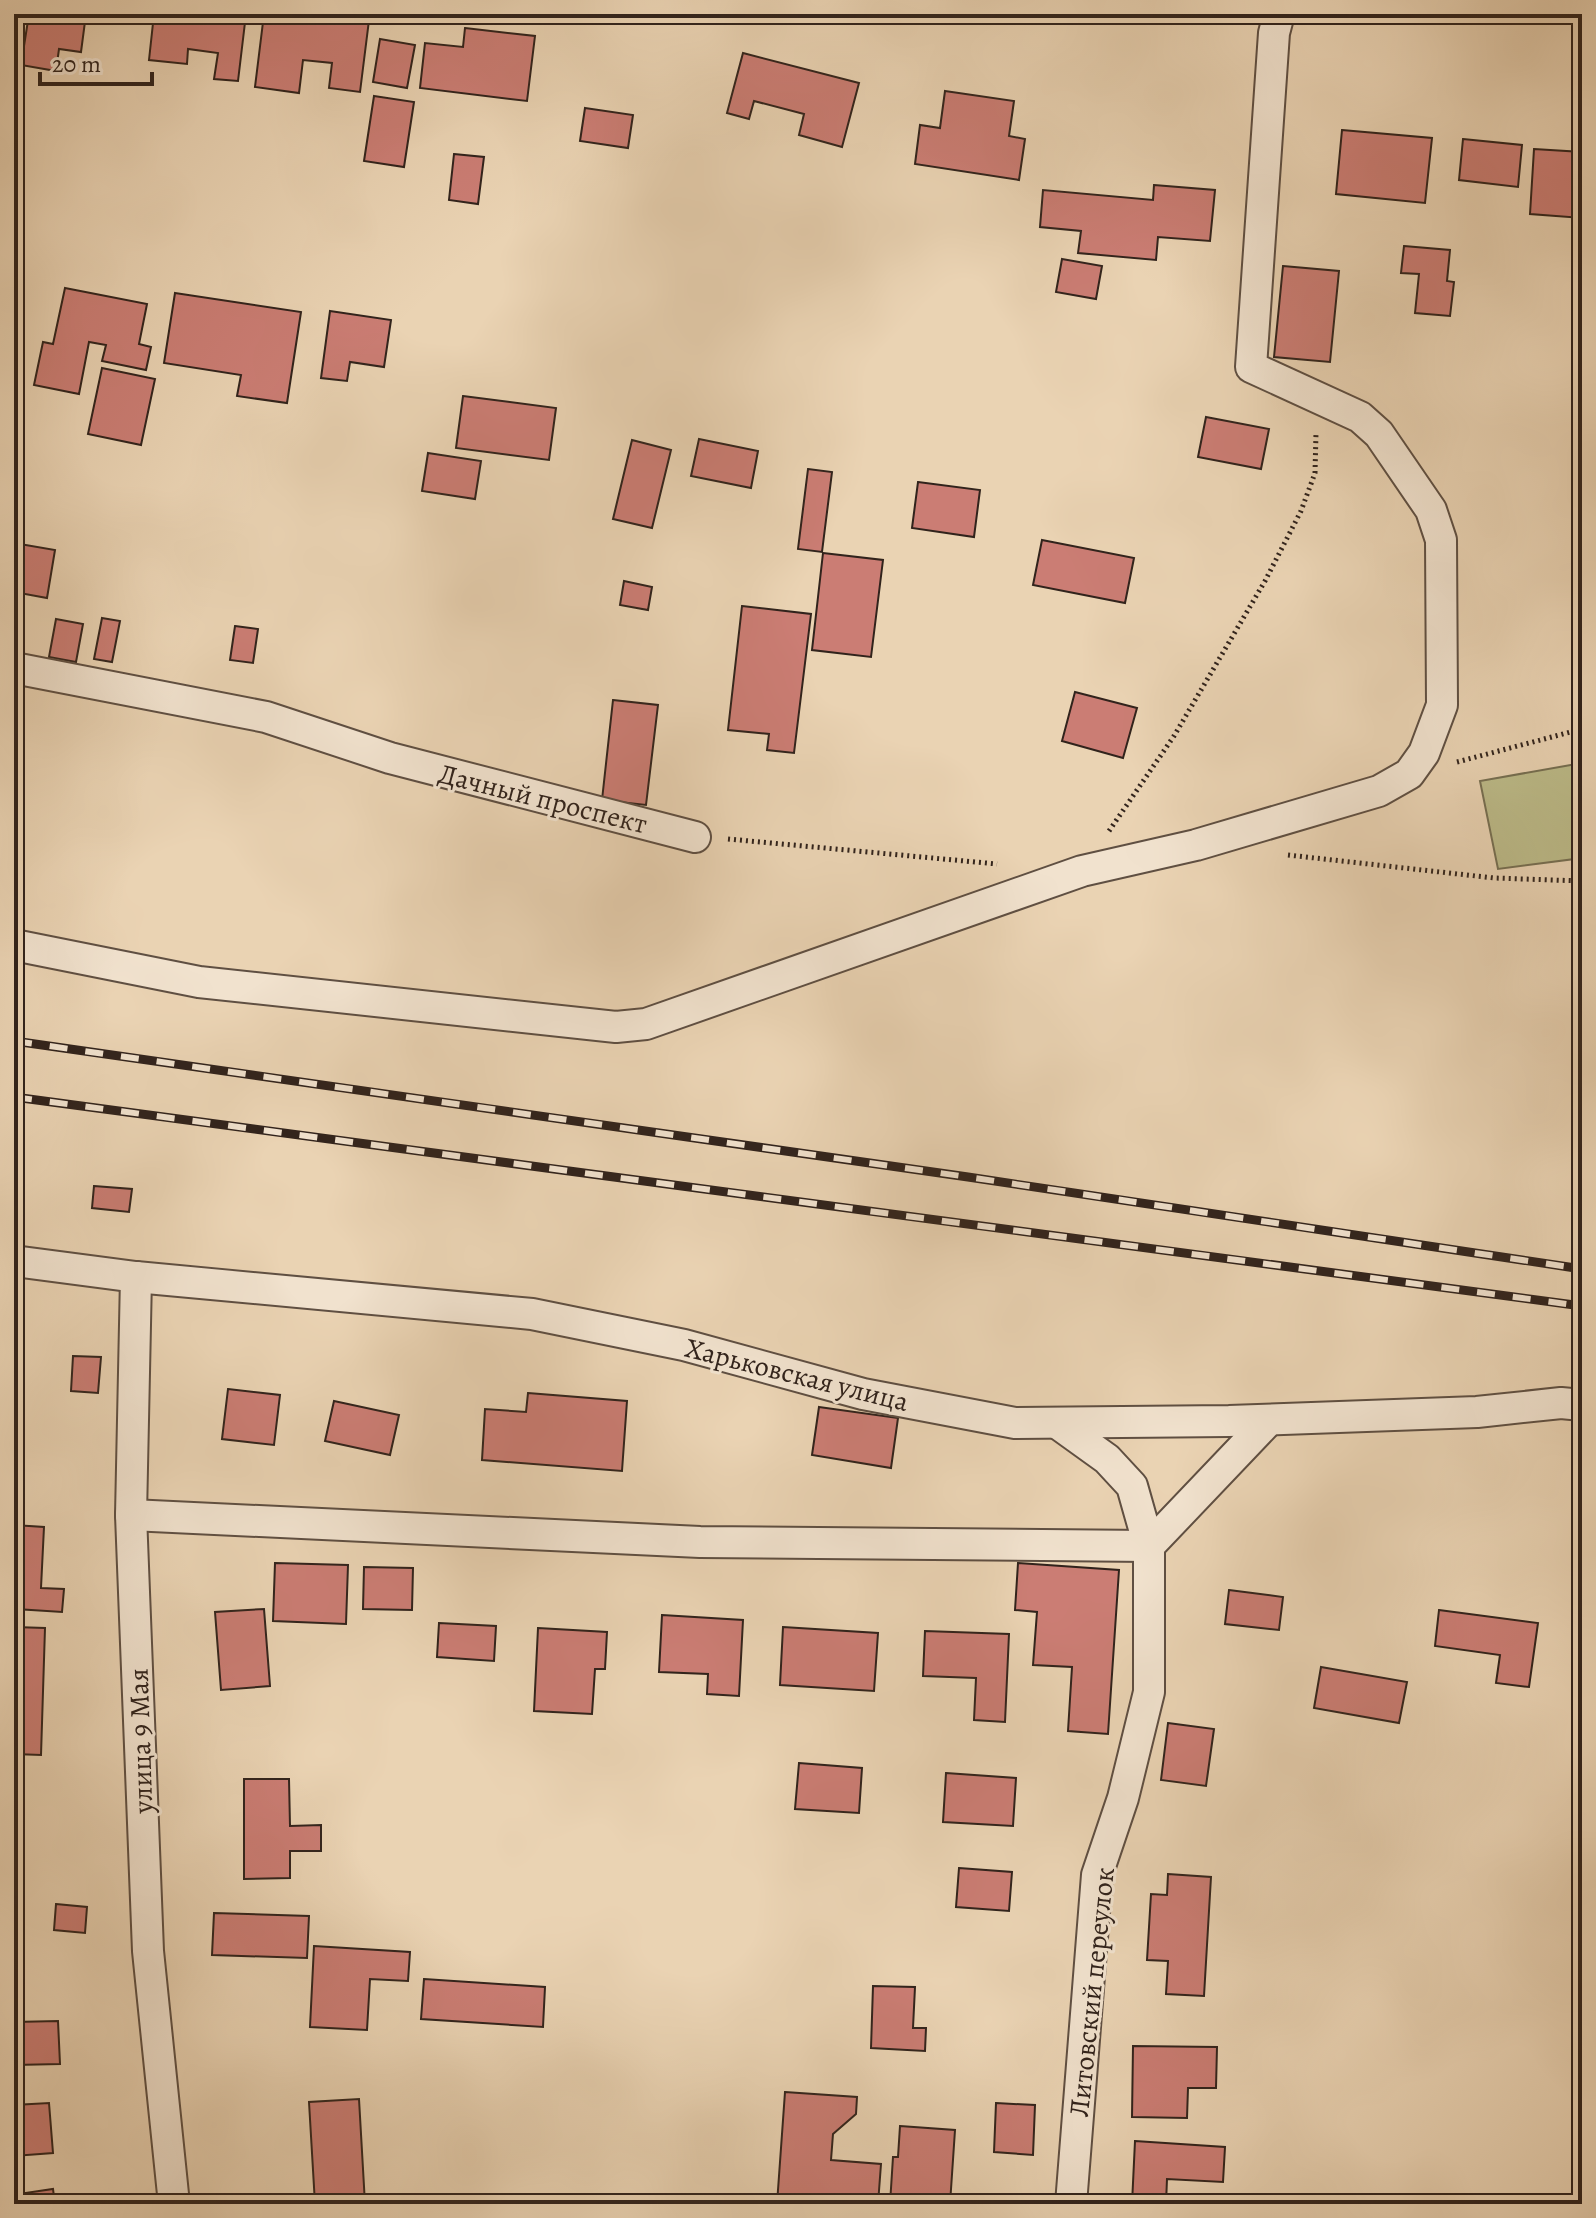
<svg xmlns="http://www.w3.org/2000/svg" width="1596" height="2218" viewBox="0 0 1596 2218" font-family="Alegreya,serif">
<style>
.green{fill:#bcbb89;stroke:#766f52;stroke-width:2}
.building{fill:#cb7d74;stroke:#31231c;stroke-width:2}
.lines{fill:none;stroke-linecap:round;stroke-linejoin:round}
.minor-casing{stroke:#5f4f42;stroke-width:34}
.path{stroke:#31231c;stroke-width:5;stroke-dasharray:2 4;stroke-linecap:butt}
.minor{stroke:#f1e2ce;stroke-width:30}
.rail-casing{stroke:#31231c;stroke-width:9}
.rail{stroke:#f1e2ce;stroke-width:6;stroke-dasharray:18;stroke-linecap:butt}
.labels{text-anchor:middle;stroke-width:6;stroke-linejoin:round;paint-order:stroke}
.street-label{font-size:28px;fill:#31231c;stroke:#f1e2ce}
</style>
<rect width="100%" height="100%" fill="#ead3b3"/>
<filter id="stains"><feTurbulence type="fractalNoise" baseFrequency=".0025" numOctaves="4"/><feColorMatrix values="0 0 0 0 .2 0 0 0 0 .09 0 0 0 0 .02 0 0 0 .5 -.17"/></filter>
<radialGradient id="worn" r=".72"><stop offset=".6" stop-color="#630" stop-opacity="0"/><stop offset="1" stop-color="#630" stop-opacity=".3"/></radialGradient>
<polygon class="green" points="1582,763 1582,858 1498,869 1480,781"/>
<g class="building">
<polygon points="29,14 86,14 81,52 59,49 56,71 21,65"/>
<polygon points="154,14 246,14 238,81 214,79 218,53 188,49 187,64 149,60"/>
<polygon points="264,14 327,14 369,20 360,92 329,88 332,63 303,60 299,93 255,87"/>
<polygon points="465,28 535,36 527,101 420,88 425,43 463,47"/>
<polygon points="380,39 415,45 407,88 373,82"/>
<polygon points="743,53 859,83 842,147 799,135 804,114 754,101 749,119 727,113"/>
<polygon points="945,91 1014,101 1009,136 1025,139 1019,180 915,164 920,125 940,128"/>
<polygon points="374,96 414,102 404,167 364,161"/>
<polygon points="585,108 633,115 628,148 580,141"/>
<polygon points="1342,130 1432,138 1425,203 1336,194"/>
<polygon points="1463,139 1522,145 1518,187 1459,180"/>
<polygon points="1534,149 1582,152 1582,218 1530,214"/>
<polygon points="454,154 484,157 478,204 449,200"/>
<polygon points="1154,185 1215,190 1210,241 1158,237 1156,260 1078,253 1081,231 1040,227 1043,190 1153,200"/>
<polygon points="1404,246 1450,250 1447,281 1454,282 1450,316 1415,313 1419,274 1401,273"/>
<polygon points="1062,259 1102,266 1096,299 1056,292"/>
<polygon points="1283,266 1339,271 1330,362 1274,357"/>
<polygon points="65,288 147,304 139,344 151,347 146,370 102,361 106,345 89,342 79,394 34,385 43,342 53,344"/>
<polygon points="175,293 301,312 287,403 237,396 241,375 164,363"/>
<polygon points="330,311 391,320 384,367 350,362 347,381 321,378"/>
<polygon points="102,368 155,379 141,445 88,434"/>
<polygon points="463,396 556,408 549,460 456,448"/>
<polygon points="1206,417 1269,429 1261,469 1198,457"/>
<polygon points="699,439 758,451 751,488 691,476"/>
<polygon points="632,440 671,450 652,528 613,519"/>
<polygon points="428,453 481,461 475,499 422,491"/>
<polygon points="808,469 832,472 822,552 798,549"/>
<polygon points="918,482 980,490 974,537 912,528"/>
<polygon points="1042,540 1134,558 1125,603 1033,585"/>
<polygon points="14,543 55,550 47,598 14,592"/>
<polygon points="823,553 883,560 871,657 812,650"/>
<polygon points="624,581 652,587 648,610 620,605"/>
<polygon points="742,606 811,614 794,753 767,750 769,734 728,730"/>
<polygon points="102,618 120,621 112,662 94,659"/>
<polygon points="56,619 83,624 76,662 49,657"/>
<polygon points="235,626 258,629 253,663 230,660"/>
<polygon points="1075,692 1137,708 1123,758 1062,741"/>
<polygon points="613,700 658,705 646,805 602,800"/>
<polygon points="94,1186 132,1189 129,1212 92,1208"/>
<polygon points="73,1356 101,1357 98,1393 71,1391"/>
<polygon points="228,1389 280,1395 274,1445 222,1439"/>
<polygon points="528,1393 627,1401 622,1471 482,1460 485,1409 526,1412"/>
<polygon points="334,1401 399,1415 390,1455 325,1441"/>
<polygon points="819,1407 898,1418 891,1468 812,1455"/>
<polygon points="14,1525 44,1527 41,1588 64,1589 62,1612 16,1609"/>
<polygon points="275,1563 348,1565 346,1624 273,1621"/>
<polygon points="1018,1563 1119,1570 1108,1734 1068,1731 1072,1667 1033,1665 1037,1612 1015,1610"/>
<polygon points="364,1567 413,1568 412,1610 363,1609"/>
<polygon points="1229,1590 1283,1597 1279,1630 1225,1624"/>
<polygon points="264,1609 270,1686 221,1690 215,1612"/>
<polygon points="1439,1610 1538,1623 1529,1687 1496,1683 1500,1655 1435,1646"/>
<polygon points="662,1615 743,1620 739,1696 707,1694 708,1674 659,1672"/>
<polygon points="439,1623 496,1626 494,1661 437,1657"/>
<polygon points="14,1627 45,1628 41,1755 14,1754"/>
<polygon points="783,1627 878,1633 874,1691 780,1685"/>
<polygon points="538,1628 607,1632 605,1669 595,1669 592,1714 534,1711"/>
<polygon points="925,1631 1009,1634 1005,1722 974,1720 976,1678 923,1676"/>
<polygon points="1321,1667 1407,1682 1399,1723 1314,1708"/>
<polygon points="1168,1723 1214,1729 1206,1786 1161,1780"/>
<polygon points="799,1763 862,1768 859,1813 795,1809"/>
<polygon points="946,1773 1016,1778 1013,1826 943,1822"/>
<polygon points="244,1779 289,1779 290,1826 321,1825 321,1851 290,1851 290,1878 244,1879"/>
<polygon points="959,1868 1012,1872 1009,1911 956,1907"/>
<polygon points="1168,1874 1211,1877 1204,1996 1166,1994 1168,1961 1147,1960 1151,1894 1167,1895"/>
<polygon points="56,1904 87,1907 85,1933 54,1930"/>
<polygon points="214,1913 309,1916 307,1958 212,1955"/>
<polygon points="314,1946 410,1952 408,1981 370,1979 367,2030 310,2027"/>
<polygon points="424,1979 545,1987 543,2027 421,2019"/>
<polygon points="873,1986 915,1987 913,2028 926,2028 925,2051 871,2048"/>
<polygon points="58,2021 60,2064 14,2065 14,2022"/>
<polygon points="1133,2046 1217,2047 1216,2088 1188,2088 1187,2118 1132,2117"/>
<polygon points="785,2092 857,2097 856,2114 833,2134 831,2160 881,2164 878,2204 777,2204"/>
<polygon points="359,2099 365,2204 315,2204 309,2102"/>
<polygon points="49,2103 53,2153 14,2156 14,2105"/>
<polygon points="996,2103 1035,2105 1033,2155 994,2152"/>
<polygon points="900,2126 955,2130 950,2204 890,2204 893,2157 898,2157"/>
<polygon points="1135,2141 1225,2147 1223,2182 1167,2179 1166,2204 1132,2204"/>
<polygon points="53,2189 55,2204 26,2204 25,2193"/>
</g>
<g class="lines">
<g class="minor-casing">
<g id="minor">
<polyline points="14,668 266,717 390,758 695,837"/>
<polyline points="14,945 199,982 616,1027 646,1024 1082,871 1196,845 1379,791 1409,774 1424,753 1442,705 1441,540 1431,510 1379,434 1360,417 1251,367 1274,33 1279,14"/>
<polyline points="14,1261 136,1277 532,1314 684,1345 863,1394 1015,1423 1229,1421 1477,1412 1561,1403 1582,1405"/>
<polyline points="136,1277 131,1515 148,1951 174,2204"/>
<polyline points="1057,1423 1107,1459 1132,1486 1149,1546 1149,1692 1123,1798 1097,1875 1071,2204"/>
<polyline points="131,1515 700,1542 1149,1546"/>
<polyline points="1149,1546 1269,1420"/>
</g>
</g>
<g class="path">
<polyline points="1457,762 1582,729"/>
<polyline points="1109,831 1174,736 1265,581 1301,511 1315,473 1316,433"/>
<polyline points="728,839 997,864"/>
<polyline points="1288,855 1494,878 1582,881"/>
</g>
<use href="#minor" class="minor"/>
<g class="rail-casing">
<g id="rail">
<polyline points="14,1041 968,1177 1582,1269"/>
<polyline points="14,1097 1582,1306"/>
</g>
</g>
<use href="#rail" class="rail"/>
</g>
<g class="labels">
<g class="street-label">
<text transform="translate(543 798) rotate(14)" y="10">Дачный проспект</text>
<text transform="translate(797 1374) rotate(14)" y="10">Харьковская улица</text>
<text transform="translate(140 1741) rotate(-92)" y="10">улица 9 Мая</text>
<text transform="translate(1091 1992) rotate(-84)" y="10">Литовский переулок</text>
</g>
</g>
<rect width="1596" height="2218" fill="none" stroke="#ead3b3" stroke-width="48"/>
<rect x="16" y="16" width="1564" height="2186" fill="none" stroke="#31231c" stroke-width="4"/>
<rect x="24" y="24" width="1548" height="2170" fill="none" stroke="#31231c" stroke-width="2"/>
<path d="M40 72v12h112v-12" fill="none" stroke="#31231c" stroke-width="4"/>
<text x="52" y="72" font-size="24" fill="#31231c" stroke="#f1e2ce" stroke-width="6" paint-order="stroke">20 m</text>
<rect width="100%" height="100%" filter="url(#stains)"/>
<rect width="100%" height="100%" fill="url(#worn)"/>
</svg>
